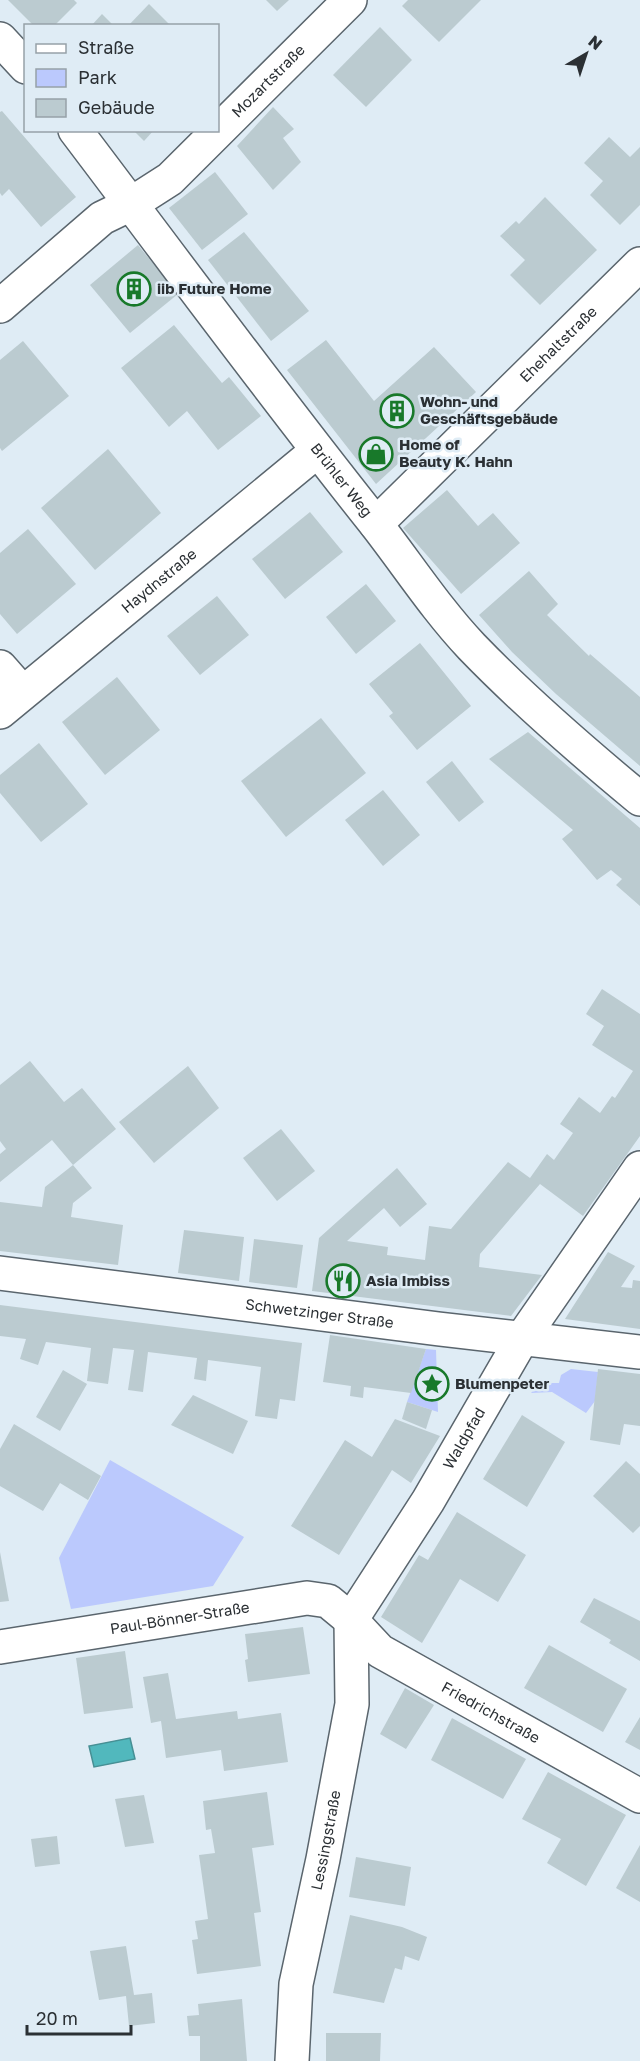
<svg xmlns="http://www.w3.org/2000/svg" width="640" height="2061" viewBox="0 0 640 2061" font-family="'Golos Text',sans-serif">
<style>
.green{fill:#bbc9fd}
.water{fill:#51b8bd;stroke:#468f94;stroke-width:1.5}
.building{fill:#bbcbd0}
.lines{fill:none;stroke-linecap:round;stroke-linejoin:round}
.minor-casing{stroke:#5a656d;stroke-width:36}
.minor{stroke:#fff;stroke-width:33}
.labels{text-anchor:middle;stroke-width:5;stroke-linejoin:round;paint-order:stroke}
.street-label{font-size:15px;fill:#2b3034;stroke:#dfecf5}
.poi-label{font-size:15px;font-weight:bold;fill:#2b3034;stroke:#dfecf5;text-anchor:start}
</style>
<rect width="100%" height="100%" fill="#dfecf5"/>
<g class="green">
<polygon points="426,1349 436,1350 438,1412 407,1402"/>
<polygon points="571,1369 598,1372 595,1401 586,1413 552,1392 531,1393 540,1383 559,1383 561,1375"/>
<polygon points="110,1460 244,1537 213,1586 71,1609 59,1558"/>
</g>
<polygon class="water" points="130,1738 135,1759 94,1767 89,1746"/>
<g class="building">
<polygon points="8,0 74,0 77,3 54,26 34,26"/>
<polygon points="266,0 289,0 277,11"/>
<polygon points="408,0 481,0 439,42 402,6"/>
<polygon points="149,4 171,26 128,26"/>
<polygon points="102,14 114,26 91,26"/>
<polygon points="380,27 412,60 366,107 333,75"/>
<polygon points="273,107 294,129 283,138 301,162 273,190 237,146"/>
<polygon points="2,111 76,197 41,227 9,189 2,196 0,193 0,112"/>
<polygon points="133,130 154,130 144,141"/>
<polygon points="609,137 630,157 640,147 640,205 620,225 590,195 603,181 584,163"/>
<polygon points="215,172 248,214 202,250 169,208"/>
<polygon points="545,197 597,250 540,305 510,275 525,260 500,236 516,221 519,224"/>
<polygon points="244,232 309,311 271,341 208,260"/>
<polygon points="138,245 178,294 130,333 90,285"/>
<polygon points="174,325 222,383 229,377 261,416 218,450 187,411 169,427 121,368"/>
<polygon points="326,340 374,401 434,347 476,392 376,484 287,370"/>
<polygon points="23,341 69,396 2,451 0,448 0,360"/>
<polygon points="108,449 161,513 95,570 41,508"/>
<polygon points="447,490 478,526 493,513 520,543 461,594 403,528"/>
<polygon points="310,512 343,552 285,599 252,559"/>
<polygon points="28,529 76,584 17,634 0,614 0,553"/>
<polygon points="529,571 558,604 547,615 589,656 590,654 640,697 640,766 556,694 512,652 479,615"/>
<polygon points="366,584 396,621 356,654 326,617"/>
<polygon points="217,596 249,635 200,675 167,636"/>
<polygon points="420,643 471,706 417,750 389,716 393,713 369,684"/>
<polygon points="117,677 160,730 105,775 62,722"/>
<polygon points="321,718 366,773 286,837 241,781"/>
<polygon points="528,732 640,828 640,906 616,885 622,879 611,870 597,880 562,839 573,830 489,759"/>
<polygon points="39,743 88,804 41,842 0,793 0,775"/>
<polygon points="452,761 484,802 459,822 426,782"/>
<polygon points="383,790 420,835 383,866 345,820"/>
<polygon points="602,989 640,1014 640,1136 583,1216 540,1184 480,1254 479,1267 542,1275 511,1316 312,1291 319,1238 397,1168 427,1204 400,1227 384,1208 347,1241 388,1247 387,1255 425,1260 429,1226 451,1229 508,1162 530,1178 547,1154 554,1160 573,1133 560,1124 579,1097 600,1113 612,1096 615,1098 633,1071 592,1045 604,1026 586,1014"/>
<polygon points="30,1061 64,1102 82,1088 116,1129 73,1165 92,1188 73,1203 71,1217 123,1225 118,1265 0,1251 0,1202 42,1207 45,1187 73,1165 52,1140 0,1182 0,1154 6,1149 0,1141 0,1085"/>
<polygon points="188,1066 219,1108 154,1163 119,1122"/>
<polygon points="281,1129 315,1171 277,1201 243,1158"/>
<polygon points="184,1230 244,1237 239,1281 178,1273"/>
<polygon points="254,1239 303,1245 297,1288 249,1282"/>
<polygon points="608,1252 635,1266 621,1287 632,1288 633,1280 640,1281 640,1329 565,1319"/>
<polygon points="0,1305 302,1343 295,1401 280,1399 277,1419 255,1416 261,1367 208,1360 206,1381 194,1379 197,1358 148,1352 143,1392 128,1390 134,1350 113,1348 108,1384 87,1381 91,1348 46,1342 38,1365 20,1359 26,1339 0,1336"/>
<polygon points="330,1335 426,1349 411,1393 364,1387 363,1398 350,1396 351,1386 323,1382"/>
<polygon points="598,1369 640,1374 640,1426 624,1424 620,1445 590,1440"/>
<polygon points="63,1370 87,1384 60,1431 36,1417"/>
<polygon points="193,1395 248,1421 233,1454 171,1425"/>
<polygon points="407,1402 432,1410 426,1429 402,1419"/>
<polygon points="522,1415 565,1442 527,1507 483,1479"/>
<polygon points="395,1419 440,1436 411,1483 392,1470 339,1555 291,1526 345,1440 372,1457"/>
<polygon points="14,1424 101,1476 88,1500 60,1483 43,1511 0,1486 0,1449"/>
<polygon points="626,1461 640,1474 640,1526 633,1533 593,1496"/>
<polygon points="457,1512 526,1555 498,1602 460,1579 422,1643 381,1617 419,1555 428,1560"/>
<polygon points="0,1552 9,1601 0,1602"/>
<polygon points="594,1598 640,1621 640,1661 609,1643 611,1640 580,1622"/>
<polygon points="303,1627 310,1674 248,1682 245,1660 248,1659 245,1634"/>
<polygon points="549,1645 627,1689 603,1732 524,1688"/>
<polygon points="125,1651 133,1708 84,1714 76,1658"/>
<polygon points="168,1673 176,1719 237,1711 238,1719 281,1713 288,1762 224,1771 221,1750 166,1758 161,1721 151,1723 143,1677"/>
<polygon points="405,1688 434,1705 406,1749 380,1734"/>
<polygon points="640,1717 640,1750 625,1742"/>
<polygon points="452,1718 526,1759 503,1799 431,1760"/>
<polygon points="548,1772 626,1815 586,1886 547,1863 561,1839 522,1819"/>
<polygon points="267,1792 274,1845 252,1848 261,1912 254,1913 261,1966 197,1974 192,1940 198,1939 195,1921 208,1919 199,1855 215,1853 211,1829 206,1830 203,1801"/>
<polygon points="144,1795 154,1843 125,1847 115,1799"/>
<polygon points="57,1836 60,1864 35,1867 31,1839"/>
<polygon points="640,1845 640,1902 616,1888"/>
<polygon points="356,1857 411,1867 405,1906 349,1897"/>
<polygon points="350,1915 402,1927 427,1937 419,1961 405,1956 402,1970 395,1968 384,2003 333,1993"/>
<polygon points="126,1946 134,1995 152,1993 155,2023 129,2026 126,1996 99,2000 90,1951"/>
<polygon points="242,1999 247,2061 200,2061 200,2036 189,2036 187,2016 199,2015 198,2004"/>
<polygon points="326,2033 381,2033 380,2061 326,2061"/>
</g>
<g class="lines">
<g class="minor-casing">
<g id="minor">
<polyline points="0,39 26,67"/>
<path id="s1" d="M75,130c100,132 197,264 300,393 32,41 61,86 97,124 53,55 110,104 168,152"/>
<path id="s2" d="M0,306l102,-88 29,-14 39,-25 180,-179"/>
<path id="s3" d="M376,524l264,-260"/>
<polyline points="0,667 22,692"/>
<path id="s4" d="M0,712l317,-261"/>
<path id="s5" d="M0,1273l439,56 201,23"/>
<path id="s6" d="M351,1620l77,-119 95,-164 117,-169"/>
<path id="s7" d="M0,1647l307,-49 21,3 23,19 29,31 260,145"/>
<path id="s8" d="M292,2061l4,-77 27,-125 29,-155 -1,-84"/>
</g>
</g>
<use href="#minor" class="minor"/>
</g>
<defs>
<g id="building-ring" transform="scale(1.725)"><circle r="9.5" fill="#dfecf5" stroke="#18792a" stroke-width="1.5"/><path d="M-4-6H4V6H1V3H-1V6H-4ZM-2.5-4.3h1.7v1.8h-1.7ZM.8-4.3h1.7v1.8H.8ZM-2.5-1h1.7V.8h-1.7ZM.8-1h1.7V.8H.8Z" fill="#18792a"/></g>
<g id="shop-ring" transform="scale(1.725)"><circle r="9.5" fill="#dfecf5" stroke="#18792a" stroke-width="1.5"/><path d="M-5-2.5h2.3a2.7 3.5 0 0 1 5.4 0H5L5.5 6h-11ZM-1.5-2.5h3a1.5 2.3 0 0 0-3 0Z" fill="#18792a"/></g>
<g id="restaurant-ring" transform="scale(1.725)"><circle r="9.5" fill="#dfecf5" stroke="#18792a" stroke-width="1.5"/><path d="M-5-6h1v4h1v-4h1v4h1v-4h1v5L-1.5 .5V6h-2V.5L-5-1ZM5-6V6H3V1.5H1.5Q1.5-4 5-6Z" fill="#18792a"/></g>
<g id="sight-ring" transform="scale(1.725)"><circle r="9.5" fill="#dfecf5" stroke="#18792a" stroke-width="1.5"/><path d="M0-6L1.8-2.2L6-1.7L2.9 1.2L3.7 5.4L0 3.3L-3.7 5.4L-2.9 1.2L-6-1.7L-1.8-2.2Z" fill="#18792a"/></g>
</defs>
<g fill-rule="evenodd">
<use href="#building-ring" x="134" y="289"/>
<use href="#building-ring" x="397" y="411"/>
<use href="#shop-ring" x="376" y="454"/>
<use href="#restaurant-ring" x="343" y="1281"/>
<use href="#sight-ring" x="432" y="1384"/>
</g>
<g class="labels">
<g class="street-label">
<text dy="5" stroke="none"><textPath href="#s2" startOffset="352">Mozartstraße</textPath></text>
<text dy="5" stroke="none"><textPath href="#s3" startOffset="256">Ehehaltstraße</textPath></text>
<text dy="5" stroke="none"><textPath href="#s1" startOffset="440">Brühler Weg</textPath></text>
<text dy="5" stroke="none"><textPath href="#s4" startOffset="206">Haydnstraße</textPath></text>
<text dy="5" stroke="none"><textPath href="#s5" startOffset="322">Schwetzinger Straße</textPath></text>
<text dy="5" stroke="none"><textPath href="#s6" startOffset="214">Waldpfad</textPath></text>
<text dy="5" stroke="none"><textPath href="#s7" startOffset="182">Paul-Bönner-Straße</textPath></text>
<text dy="5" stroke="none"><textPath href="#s7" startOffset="531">Friedrichstraße</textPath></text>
<text dy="5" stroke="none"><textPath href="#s8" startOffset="224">Lessingstraße</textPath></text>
</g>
<g class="poi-label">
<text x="157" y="294">iib Future Home</text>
<text x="420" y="407">Wohn- und<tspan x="420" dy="17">Geschäftsgebäude</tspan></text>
<text x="399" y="450">Home of<tspan x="399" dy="17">Beauty K. Hahn</tspan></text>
<text x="366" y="1286">Asia Imbiss</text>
<text x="455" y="1389">Blumenpeter</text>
</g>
</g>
<rect x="24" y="24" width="195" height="108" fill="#dfecf5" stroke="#97a1a8" stroke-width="1.5"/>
<rect x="36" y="44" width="30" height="9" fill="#ffffff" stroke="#97a1a8" stroke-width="1.5"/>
<text x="78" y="54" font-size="18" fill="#2b3034">Straße</text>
<rect x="36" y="69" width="30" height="18" fill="#bbc9fd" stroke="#97a1a8" stroke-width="1.5"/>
<text x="78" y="84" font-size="18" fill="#2b3034">Park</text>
<rect x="36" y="99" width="30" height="18" fill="#bbcbd0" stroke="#97a1a8" stroke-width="1.5"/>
<text x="78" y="114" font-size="18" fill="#2b3034">Gebäude</text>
<g transform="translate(586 54) rotate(39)" stroke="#dfecf5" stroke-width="4.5" paint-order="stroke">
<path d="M0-4.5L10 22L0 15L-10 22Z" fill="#2b3034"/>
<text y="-9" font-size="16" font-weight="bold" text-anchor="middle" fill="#2b3034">N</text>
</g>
<path d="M27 2025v9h104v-9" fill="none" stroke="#2b3034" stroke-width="3"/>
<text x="36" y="2025" font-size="18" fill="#2b3034" stroke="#dfecf5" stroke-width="4.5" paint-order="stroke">20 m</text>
</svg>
